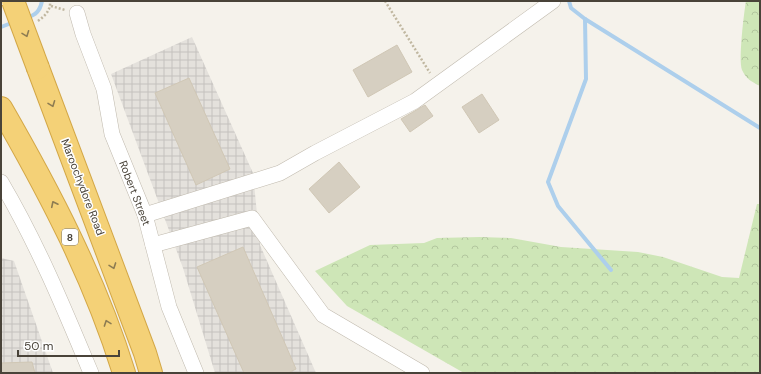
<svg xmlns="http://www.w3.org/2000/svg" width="761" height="374" viewBox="0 0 761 374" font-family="'DM Sans',sans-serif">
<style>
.industrial{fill:url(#industrial-grid)}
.forest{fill:url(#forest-crowns)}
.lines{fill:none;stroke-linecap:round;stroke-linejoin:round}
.stream{stroke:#adcfec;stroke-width:4}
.building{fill:#d6cfc1;stroke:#d0c7b5}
.minor-casing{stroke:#c0baae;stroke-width:16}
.highway-casing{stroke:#d3a746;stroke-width:24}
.path{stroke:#c0b7a0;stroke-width:2.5;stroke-dasharray:2 2;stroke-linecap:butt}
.minor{stroke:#fff;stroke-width:15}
.highway{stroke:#f4d177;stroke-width:22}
.highway-bridge-casing{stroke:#d3a746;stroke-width:24;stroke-linecap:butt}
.highway-bridge{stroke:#f4d177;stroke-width:22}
.oneway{stroke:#8d7c52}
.labels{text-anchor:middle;stroke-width:3;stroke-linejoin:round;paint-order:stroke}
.shield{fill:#fff;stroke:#807b74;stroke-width:1}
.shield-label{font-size:10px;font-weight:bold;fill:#494339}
.street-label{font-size:11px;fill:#494339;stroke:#fff}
</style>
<defs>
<pattern id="industrial-grid" width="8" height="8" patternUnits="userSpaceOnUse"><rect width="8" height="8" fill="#e4e1dc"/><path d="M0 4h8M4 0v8" fill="none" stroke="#c5c2be"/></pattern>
<pattern id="forest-crowns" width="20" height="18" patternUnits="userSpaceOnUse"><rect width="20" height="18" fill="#cee6b7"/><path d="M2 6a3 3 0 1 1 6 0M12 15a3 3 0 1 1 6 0" fill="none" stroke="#b2c69e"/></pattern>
</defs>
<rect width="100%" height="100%" fill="#f5f2eb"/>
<g class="industrial">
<polygon points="192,37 253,173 260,245 316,373 215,373 183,268 111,74"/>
<polygon points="1,258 14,261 53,373 1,373"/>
</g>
<g class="forest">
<path d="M746,1h14v85c-8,-4 -14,-7 -18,-16 -4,-9 2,-58 4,-69z"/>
<polygon points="757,204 760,204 760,373 464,373 347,306 315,271 370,245 424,243 437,238 480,237 511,238 561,247 638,252 663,257 722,277 739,278"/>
</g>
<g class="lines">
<g class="stream">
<polyline points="569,1 571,8 585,19 760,128"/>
<path d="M26,18c10,-3 14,-7 16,-17"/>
<polyline points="585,19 586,79 548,182 558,206 611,270"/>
<polyline points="1,27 14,22"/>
</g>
</g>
<g class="building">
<polygon points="397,45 412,72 368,97 353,70"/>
<polygon points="189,78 230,169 196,185 155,93"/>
<polygon points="482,94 499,120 479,133 462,107"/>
<polygon points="425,105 433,116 410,132 401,119"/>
<polygon points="339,162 360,187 329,213 309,189"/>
<polygon points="243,247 296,369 288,373 244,373 197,267"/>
<polygon points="32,362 35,373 1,373 1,363"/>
</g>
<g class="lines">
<g class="minor-casing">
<g id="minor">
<polyline points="77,13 83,34 104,89 112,134 145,215 169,307 196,373"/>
<path d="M1,182c36,61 63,126 90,191"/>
<polyline points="145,215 280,173 315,153 415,101 553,1"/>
<polyline points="153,245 252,218 323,315 422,373"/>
</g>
</g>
<g class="highway-casing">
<g id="highway">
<polyline points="38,68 145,353 151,373"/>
<path d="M1,108c49,85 94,171 123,265"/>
</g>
</g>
<g class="path">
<polyline points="385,1 430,73"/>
<polyline points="51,6 65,10"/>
<path d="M38,21c7,-5 13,-11 12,-20"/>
</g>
<use href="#minor" class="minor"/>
<use href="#highway" class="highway"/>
<g class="highway-bridge-casing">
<polyline id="highway-bridge" points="13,1 38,68"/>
</g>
<use href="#highway-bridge" class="highway-bridge"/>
</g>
<defs><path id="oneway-chevron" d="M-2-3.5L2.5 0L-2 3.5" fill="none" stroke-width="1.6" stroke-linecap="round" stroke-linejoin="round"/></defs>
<g class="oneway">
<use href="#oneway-chevron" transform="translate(26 34) rotate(69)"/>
<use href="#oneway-chevron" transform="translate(52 104) rotate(69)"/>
<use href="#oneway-chevron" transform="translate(54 204) rotate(-116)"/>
<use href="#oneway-chevron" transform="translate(113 266) rotate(70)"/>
<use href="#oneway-chevron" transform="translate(107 323) rotate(-110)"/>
</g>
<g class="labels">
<rect class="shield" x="62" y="229" width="16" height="16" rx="3"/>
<g class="shield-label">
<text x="70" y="241">8</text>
</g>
<g class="street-label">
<text transform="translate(83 187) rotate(69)" y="4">Maroochydore Road</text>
<text transform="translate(135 193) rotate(69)" y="4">Robert Street</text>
</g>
</g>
<rect width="761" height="374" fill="none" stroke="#494339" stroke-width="4"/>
<path d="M18 350v6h101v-6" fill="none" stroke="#494339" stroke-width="2"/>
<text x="24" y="350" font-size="12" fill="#494339" stroke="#ffffff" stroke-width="3" paint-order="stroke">50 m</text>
</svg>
